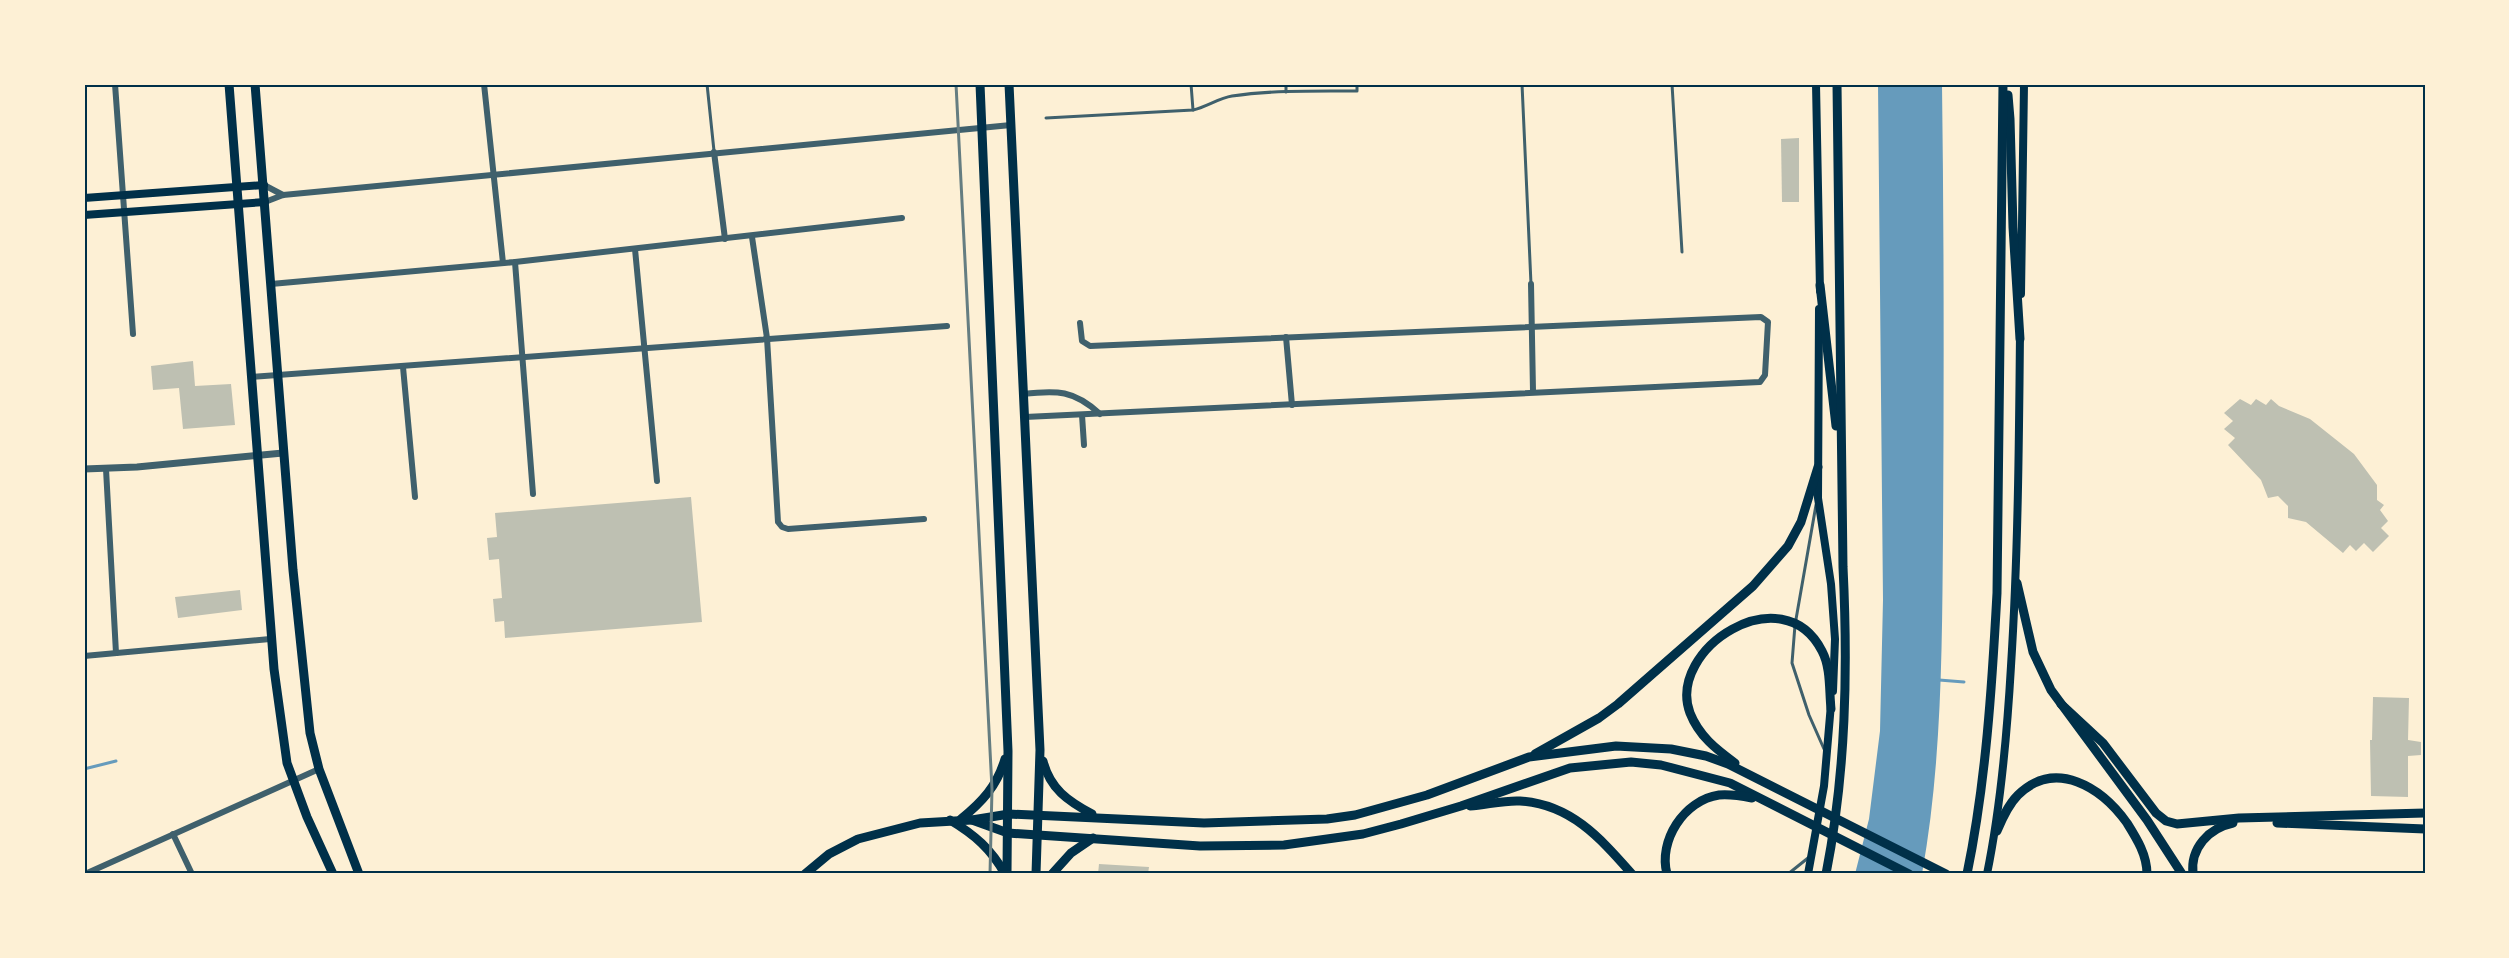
<svg xmlns="http://www.w3.org/2000/svg" width="2509" height="958" viewBox="0 0 2509 958" font-family="Karla,sans-serif">
<style>
.water{fill:#669bbc}
.lines{fill:none;stroke-linecap:round;stroke-linejoin:round}
.stream{stroke:#669bbc;stroke-width:3}
.building{fill:#bec0b2}
.service{stroke:#3f606c;stroke-width:3}
.minor{stroke:#3f606c;stroke-width:6}
.tertiary{stroke:#3f606c;stroke-width:7}
.secondary{stroke:#003049;stroke-width:8}
.primary{stroke:#003049;stroke-width:9}
.trunk{stroke:#003049;stroke-width:9}
.rail{stroke:#657d81;stroke-width:3}
.neatline{fill:none;stroke:#003049;stroke-width:2}
</style>
<rect width="100%" height="100%" fill="#fdf0d5"/>
<path class="water" d="M1878,84h64c2,150 2,300 1,450 -1,114 -1,228 -21,340h-67l14,-55 11,-88 3,-131z"/>
<g class="lines">
<g class="stream">
<polyline points="1939,680 1964,682"/>
<polyline points="84,769 116,761"/>
</g>
</g>
<g class="building">
<polygon points="1799,138 1799,202 1782,202 1781,139"/>
<polygon points="193,361 195,386 231,384 235,425 183,429 179,388 153,390 151,366"/>
<polygon points="2240,399 2251,405 2256,399 2266,405 2271,399 2279,406 2310,419 2354,454 2377,485 2377,500 2384,505 2380,510 2388,521 2381,528 2389,536 2373,552 2364,543 2356,551 2350,545 2343,553 2306,522 2288,518 2288,506 2278,496 2268,498 2261,480 2228,445 2235,438 2224,429 2233,421 2224,413"/>
<polygon points="691,497 702,622 505,638 504,621 495,622 493,599 502,598 499,559 489,560 487,538 497,537 495,513"/>
<polygon points="240,590 242,610 178,618 175,597"/>
<polygon points="2373,697 2409,698 2408,740 2421,742 2421,755 2408,756 2408,797 2371,796 2370,740 2372,740"/>
<polygon points="1099,864 1149,867 1148,874 1098,874"/>
</g>
<g class="lines">
<g class="service">
<polyline points="707,84 714,151"/>
<polyline points="1191,84 1193,110"/>
<polyline points="1286,84 1286,92"/>
<polyline points="1522,84 1531,284"/>
<polyline points="1672,84 1682,252"/>
<path d="M1046,118l147,-8c13,-3 26,-12 39,-14 41,-6 84,-5 125,-5v-7"/>
<polyline points="1816,505 1795,625 1792,663 1809,715 1824,749"/>
<polyline points="1788,874 1808,858"/>
</g>
<g class="minor">
<polyline points="115,84 133,334"/>
<polyline points="484,84 503,263"/>
<polyline points="714,152 725,239"/>
<polyline points="264,185 283,195"/>
<polyline points="265,202 283,195 1011,125"/>
<polyline points="752,237 767,338 778,522 782,527 788,529 924,519"/>
<polyline points="635,249 657,481"/>
<polyline points="515,262 533,494"/>
<polyline points="271,284 515,262 902,218"/>
<polyline points="1531,284 1533,391"/>
<polyline points="1286,337 1292,405"/>
<polyline points="403,367 415,497"/>
<polyline points="252,377 947,326"/>
<path d="M1023,394c34,-4 51,-4 77,20"/>
<polyline points="1082,415 1084,445"/>
<polyline points="1025,417 1760,382 1765,375 1768,322 1761,317 1090,346 1082,341 1080,323"/>
<polyline points="106,469 116,653"/>
<polyline points="84,656 270,639"/>
<polyline points="173,834 192,874"/>
<polyline points="85,874 319,769"/>
</g>
<polyline class="tertiary" points="84,469 137,467 283,453"/>
<g class="secondary">
<polyline points="1816,84 1820,291"/>
<polyline points="84,198 264,185"/>
<polyline points="84,215 265,202"/>
<polyline points="2021,294 2024,84"/>
<polyline points="1819,309 1818,498 1831,584 1835,639 1833,691"/>
<polyline points="1808,874 1824,786 1831,704"/>
<path d="M1987,874c14,-69 20,-138 24,-208 7,-111 8,-221 9,-333"/>
</g>
<g class="primary">
<polyline points="229,84 274,669 287,763 307,817 333,874"/>
<polyline points="255,84 293,570 310,733 319,769 359,874"/>
<polyline points="980,84 1008,751 1007,874"/>
<polyline points="1009,84 1040,750 1036,874"/>
<polyline points="2017,583 2033,652 2051,690 2147,820 2182,874"/>
<polyline points="2061,704 2103,743 2156,813 2166,821 2177,824 2239,818 2425,813"/>
<polyline points="1535,754 1599,718 1618,704 1753,586 1788,546 1801,522 1818,467"/>
<path d="M1043,761c7,28 25,40 49,53"/>
<path d="M1735,763c-19,-14 -36,-27 -45,-50 -24,-64 93,-139 132,-62 9,17 7,39 9,58"/>
<path d="M1470,806c16,-1 34,-6 50,-5 51,3 81,38 112,73"/>
<path d="M961,819c21,-17 36,-33 44,-60"/>
<path d="M950,820c25,15 41,29 55,54"/>
<polyline points="972,820 1008,833 1200,846 1284,845 1363,834 1401,824 1461,806 1570,768 1631,762 1661,765 1730,783 1909,874"/>
<polyline points="2277,823 2425,829"/>
<path d="M1997,831c5,-12 11,-26 21,-36 38,-37 84,-7 109,28 10,16 20,32 20,51"/>
<polyline points="805,874 829,854 858,839 920,823 972,820 1009,814 1204,823 1327,819 1355,815 1427,795 1529,757 1616,746 1671,749 1706,756 1728,764 1946,874"/>
<polyline points="1052,874 1071,853 1093,838"/>
<path d="M1667,874c-9,-33 17,-74 52,-79 11,-1 23,1 33,3"/>
<path d="M2193,874c-3,-26 16,-46 40,-51"/>
</g>
<g class="trunk">
<polyline points="2008,95 2010,119 2013,227 2020,339"/>
<polyline points="1820,285 1836,426"/>
<path d="M1826,874c20,-102 22,-204 17,-307l-6,-483"/>
<path d="M1967,874c19,-92 25,-188 30,-281l6,-509"/>
</g>
<polyline class="rail" points="956,84 992,789 990,874"/>
</g>
<rect width="2509" height="958" fill="none" stroke="#fdf0d5" stroke-width="171"/>
<rect x="86" y="86" width="2338" height="786" class="neatline"/>
</svg>
